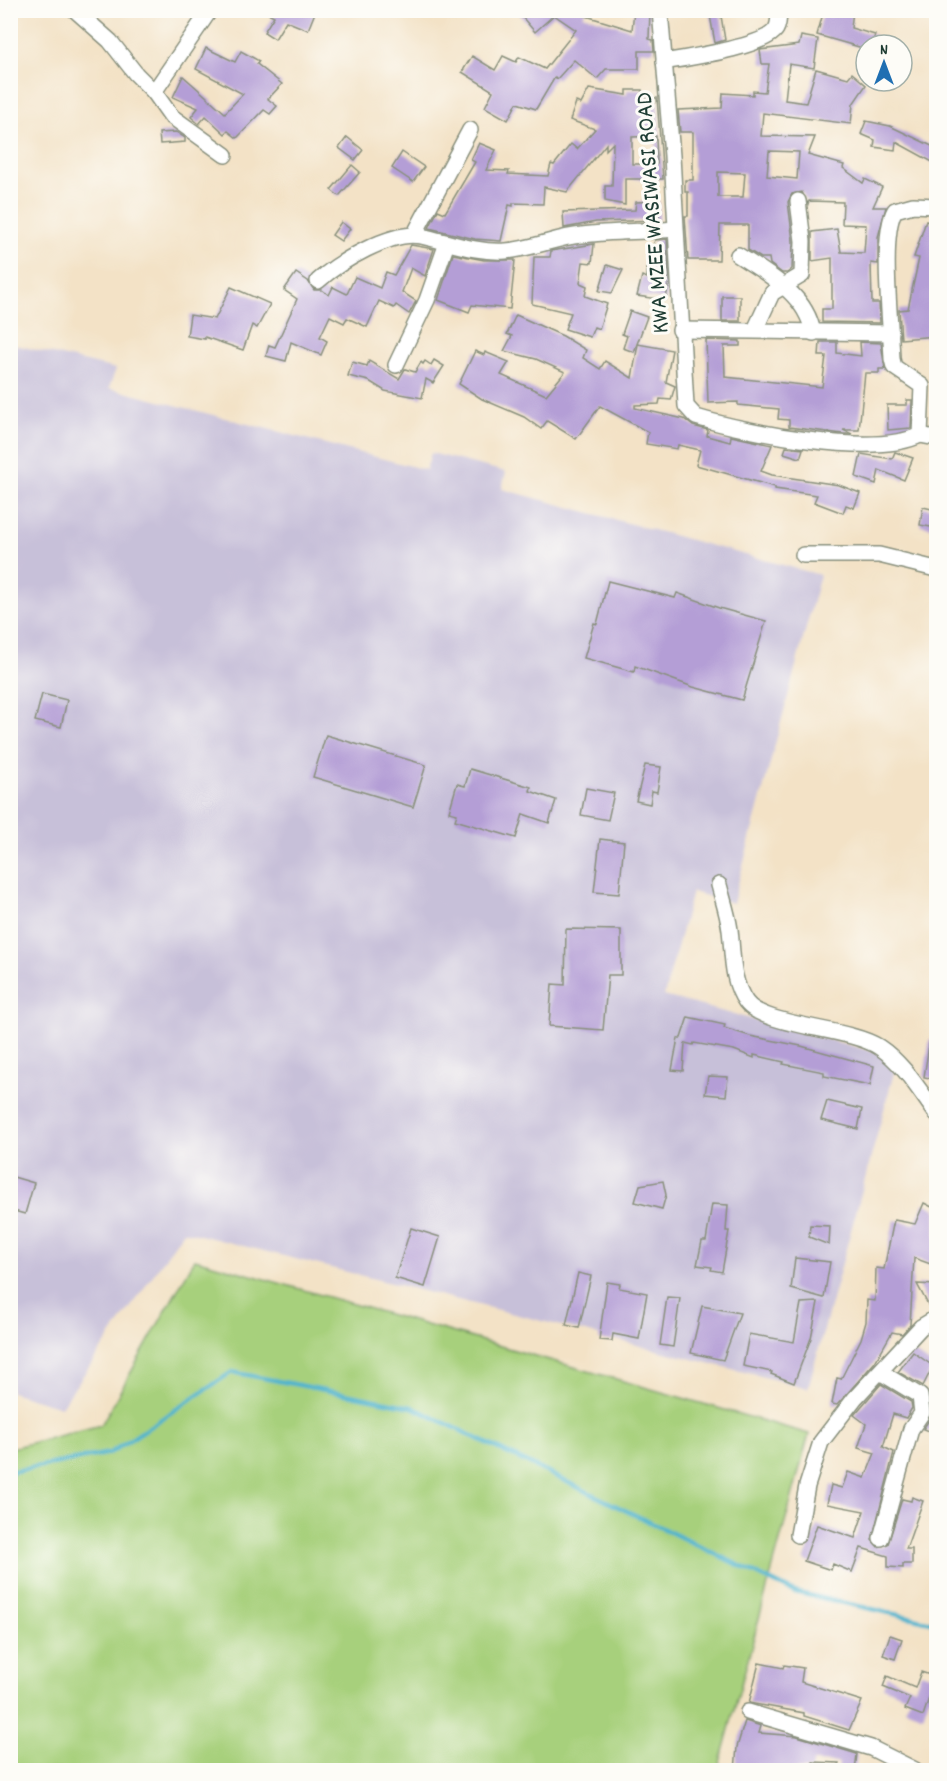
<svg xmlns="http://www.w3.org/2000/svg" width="947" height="1781" viewBox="0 0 947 1781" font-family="Dekko,sans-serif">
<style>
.industrial{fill:#c7c0d9}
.green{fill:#a7d07b;stroke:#638658;stroke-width:1.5}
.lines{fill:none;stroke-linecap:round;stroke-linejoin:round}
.stream{stroke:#4fb4ce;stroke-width:4.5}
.building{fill:#b49ed6;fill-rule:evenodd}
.minor-casing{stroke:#89907d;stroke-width:18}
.minor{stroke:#fff;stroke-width:15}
.labels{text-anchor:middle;stroke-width:6;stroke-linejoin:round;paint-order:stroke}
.street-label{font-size:24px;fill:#1f3d34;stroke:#fdfcf7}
</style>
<rect width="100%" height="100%" fill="#fdfcf7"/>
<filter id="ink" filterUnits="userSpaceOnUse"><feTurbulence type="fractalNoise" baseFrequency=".0167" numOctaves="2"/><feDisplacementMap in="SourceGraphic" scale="12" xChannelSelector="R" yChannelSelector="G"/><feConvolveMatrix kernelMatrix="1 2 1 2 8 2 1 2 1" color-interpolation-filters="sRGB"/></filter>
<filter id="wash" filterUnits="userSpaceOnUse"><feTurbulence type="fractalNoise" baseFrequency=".008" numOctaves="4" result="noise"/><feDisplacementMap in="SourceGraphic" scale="24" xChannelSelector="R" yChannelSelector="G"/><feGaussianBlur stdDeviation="1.35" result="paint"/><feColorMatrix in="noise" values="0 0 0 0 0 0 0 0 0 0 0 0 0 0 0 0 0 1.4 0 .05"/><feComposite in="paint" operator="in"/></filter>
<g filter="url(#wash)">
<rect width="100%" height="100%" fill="#f3e2c6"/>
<polygon class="industrial" points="11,344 116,369 109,388 426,470 431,453 506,472 502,489 820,575 733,903 692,892 664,996 898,1058 808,1388 184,1231 61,1407 11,1392"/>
<polygon class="green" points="195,1259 809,1434 718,1770 11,1770 11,1448 101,1425"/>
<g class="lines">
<polyline class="stream" points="10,1472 110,1453 232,1372 412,1407 794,1592 936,1623"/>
</g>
<g id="blocks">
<g class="building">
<polygon points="262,10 316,10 308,30 286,21 275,39 264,32 274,16"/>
<polygon points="516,10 587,10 583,15 632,30 634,10 650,11 649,39 653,40 654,51 639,51 639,69 606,69 597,79 574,60 557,79 555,77 536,109 517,103 508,120 485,107 493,91 462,72 472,56 495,70 503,56 516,62 519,57 545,69 576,30 554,15 535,32"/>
<polygon points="709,10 720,10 725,40 715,43"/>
<polygon points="824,10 853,10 851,28 875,35 872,45 866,45 866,49 817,35"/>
<path d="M801,36l17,3 -4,29 -25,-4 -4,36 21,3 10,-34 32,9 4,-5 14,12 -13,19 -2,20 -88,-11 -2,23 54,1 -7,18 36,10 -1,3 20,15 2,-4 17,8 -9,20h13l-8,30v27l-7,-1 1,40h7l1,20 -58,-1v-13h10v-51l-20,3v-29l25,-3 4,23 23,1 2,-28 -24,-1 1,-22 -34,-1 -1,3 -6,-12 -10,2 -4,8 5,39 -1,28 -5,4h-5l-12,-9 -1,-6h-8l-13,-8v-25h-28l-1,35h-31l-3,-44h3v-24h-3v-12h8v-48h-13l-2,-22 44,-2 1,-15 30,2v-4l12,1 4,-28h-7l-2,-14 39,-5zM769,151l30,1 -2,27 -30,-3zM718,172l27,1 -2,24h-25z"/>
<polygon points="206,48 235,62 241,51 259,61 257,64 282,84 268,99 277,106 270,114 264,110 237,138 228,131 225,134 206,116 199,124 191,117 198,108 173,97 183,76 225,113 243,94 196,69"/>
<path d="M589,89l38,6v-5h15v8h15l6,81h-38v26l-20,-4v-15h7l1,-43 -7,7v-6l-39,48 -23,-5 -1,17 -30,-1v3l-4,-1 -8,36 -26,-2 -46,-11 9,-18 7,3 30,-51 -4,-2 8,-17 17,7 -10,20 23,1 -1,3 40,2 3,-12 3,1 17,-21 6,5 18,-20 -25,-9 6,-18 5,2zM656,136l1,28h-25v-27z"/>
<polygon points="866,121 890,126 936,148 936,164 896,142 895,150 874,147 875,140 861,134"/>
<polygon points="176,132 185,138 185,142 160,144 159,133"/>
<polygon points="347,137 363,150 355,160 339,148"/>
<polygon points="402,152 424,167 413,182 392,168"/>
<polygon points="352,165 360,172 339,196 331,190"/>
<polygon points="659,201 659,220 596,222 564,228 563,212 635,210 636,202"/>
<polygon points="926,221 936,224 936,336 901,339 899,310 908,309 919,258 914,257"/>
<polygon points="341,222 350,229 341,241 332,235"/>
<polygon points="667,239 669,278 666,300 637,296 642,276 647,278 647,263 655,240"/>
<polygon points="594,244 592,263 583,262 580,283 587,286 585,296 607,304 599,329 594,327 590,337 565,329 571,313 532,304 534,257 550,257 551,251"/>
<polygon points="411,245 434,249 425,276 411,268 402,292 416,301 409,314 396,305 394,308 379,301 367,327 347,318 344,323 330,316 320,337 327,341 321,355 291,342 286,361 266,356 269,345 275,347 297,299 284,290 296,273 308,281 314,290 322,290 329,295 333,287 347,294 355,277 380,288 386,272 394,275"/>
<polygon points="453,254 484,260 515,260 510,309 472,305 469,312 438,300"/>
<polygon points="607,265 623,270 612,293 599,291"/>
<polygon points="231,287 270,304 257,328 252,325 243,350 205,337 205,339 187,336 190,315 215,319"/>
<rect x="722" y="296" width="18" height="25"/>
<polygon points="630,311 647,317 634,352 623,348 627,336 622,334"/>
<polygon points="516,315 563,336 586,350 583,358 600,369 605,361 632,378 638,344 672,350 666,382 675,386 671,400 660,399 659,404 635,405 635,408 684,419 693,426 708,430 707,436 730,442 731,436 772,445 761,471 772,475 839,485 860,493 854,508 846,505 843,513 814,502 817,495 775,489 775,487 696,465 700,450 678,445 677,449 646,444 648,432 600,406 576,439 547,421 541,429 524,417 482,399 459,384 475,351 484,355 485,352 509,362 501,375 546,395 565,372 536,359 504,351 512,336 507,334"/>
<polygon points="706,340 740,341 740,346 724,346 725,377 822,387 826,356 819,356 820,342 837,342 837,353 861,356 860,342 881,343 885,369 879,369 879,373 865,373 859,430 843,430 852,434 843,434 789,427 789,420 778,419 779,409 738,405 738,402 708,403"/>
<polygon points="434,360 444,366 433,383 426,379 422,398 385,391 369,381 348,376 352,362 367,366 369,361 399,379 405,369 415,372 421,362 423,364 425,361 431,365"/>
<polygon points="907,400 912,400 911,428 888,430 887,405 907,405"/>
<polygon points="786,447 803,449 800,458 784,453"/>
<polygon points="895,452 913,458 904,480 879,470 876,484 856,477 861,454 892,459"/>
<polygon points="923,507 936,510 936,528 920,525"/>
<polygon points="608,581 675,598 677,593 719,608 766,621 742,700 693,687 635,666 634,672 584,658 594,623 597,624"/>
<polygon points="42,694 67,700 61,727 35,721"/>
<polygon points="326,735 426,765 413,807 313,777"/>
<polygon points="645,765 661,767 657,792 652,791 650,804 636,801"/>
<polygon points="470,769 531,787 530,791 556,800 549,823 523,814 516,838 455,820 457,814 449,812 457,784 465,786"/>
<polygon points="586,788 614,793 608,820 581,815"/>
<polygon points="600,839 624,842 619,894 594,892"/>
<polygon points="566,929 621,930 621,975 608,975 603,1030 549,1026 552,984 565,985"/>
<polygon points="688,1017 725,1025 724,1028 750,1036 801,1046 874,1066 870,1085 824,1076 824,1072 783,1064 784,1062 754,1055 754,1058 734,1050 694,1043 693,1045 685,1043 683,1071 672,1070 678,1038 681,1038"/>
<polygon points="930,1039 936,1040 936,1079 924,1077"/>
<polygon points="708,1076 728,1077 726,1096 705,1094"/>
<polygon points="827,1101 862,1109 858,1129 821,1120"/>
<polygon points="10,1176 34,1183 25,1214 10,1210"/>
<polygon points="663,1181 666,1195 662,1209 635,1202 640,1185"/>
<polygon points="924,1203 936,1209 936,1266 914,1258 910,1325 902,1334 892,1332 875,1362 837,1405 832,1404 837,1378 841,1379 861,1339 866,1322 867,1300 875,1301 876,1268 884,1269 894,1220 915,1224"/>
<polygon points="712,1204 728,1205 726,1231 729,1231 722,1272 711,1270 712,1267 697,1265 702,1241 706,1241"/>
<polygon points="810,1225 830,1226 829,1245 809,1237"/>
<polygon points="411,1228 440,1237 425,1287 395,1278"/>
<polygon points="795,1258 830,1262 824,1298 791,1289"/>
<polygon points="578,1273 591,1276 579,1328 566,1325"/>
<polygon points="607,1282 620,1284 619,1288 647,1293 639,1339 613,1334 612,1341 599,1340"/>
<polygon points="917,1284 936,1285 936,1308 931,1310"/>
<polygon points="667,1297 680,1298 673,1347 660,1345"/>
<polygon points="818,1302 811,1338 794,1383 771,1374 772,1372 743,1366 749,1334 794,1342 801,1303"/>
<polygon points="702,1306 740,1313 723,1360 691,1353"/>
<polygon points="913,1352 933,1366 923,1386 898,1372"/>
<polygon points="881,1384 911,1402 912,1408 906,1418 893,1414 883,1447 894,1452 872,1540 878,1547 888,1544 902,1499 911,1501 912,1497 923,1501 906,1549 912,1549 912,1564 903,1564 903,1568 888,1567 888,1556 861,1548 852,1572 833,1564 831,1570 804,1561 817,1525 855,1538 864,1511 827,1504 831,1485 842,1488 848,1472 865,1478 875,1453 858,1448 866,1424 854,1415"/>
<polygon points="931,1417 936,1419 936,1434 923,1429"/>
<polygon points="890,1635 902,1639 895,1659 883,1655"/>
<polygon points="759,1663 783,1668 784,1665 803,1668 801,1682 862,1701 849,1730 804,1716 804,1713 749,1703"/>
<polygon points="921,1672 936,1677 923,1716 905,1709 910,1698 883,1687 887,1676 915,1688"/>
<polygon points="745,1721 761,1726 759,1733 797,1736 857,1754 855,1770 838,1770 839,1763 813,1762 810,1770 735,1770 737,1747"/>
</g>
</g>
</g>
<g filter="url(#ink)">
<use href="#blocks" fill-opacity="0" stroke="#89907d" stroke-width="1.5"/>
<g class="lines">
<g class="minor-casing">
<g id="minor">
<polyline points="75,10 110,41 136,74 154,92 171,116 225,155"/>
<path d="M660,10l12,146 14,250 10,11c50,15 178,41 224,18l2,-49 -28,-19 -2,-8c-1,-33 -12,-125 3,-149l18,-5 23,1"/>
<path d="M664,62c22,-4 101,-15 112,-33 3,-5 3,-13 3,-19"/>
<polyline points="154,92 210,10"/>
<polyline points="414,235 470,130"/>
<path d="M738,255c30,19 69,40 75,78"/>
<path d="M318,281c21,-19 74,-51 103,-45 28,6 56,17 85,15 26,-2 51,-14 76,-16 31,-4 62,-3 92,-6"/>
<polyline points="680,330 891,333"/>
<polyline points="755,330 772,293 802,275 803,241 798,201"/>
<polyline points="396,365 427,300 447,243"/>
<polyline points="920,435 936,438"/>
<polyline points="803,555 879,555 936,569"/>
<path d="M719,885c4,15 9,30 11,45 3,24 1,51 16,72 18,25 102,25 133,45 24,16 40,43 57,66"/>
<polyline points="880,1372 920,1396 922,1413 911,1429 881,1538"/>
<polyline points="798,1535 807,1486 821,1442 855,1398 921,1327 936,1318"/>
<polyline points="748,1712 871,1748 915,1770"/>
</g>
</g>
<use href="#minor" class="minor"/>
</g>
</g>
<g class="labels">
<g class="street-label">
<text transform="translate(651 213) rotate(-94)" y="8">KWA MZEE WASIWASI ROAD</text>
</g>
</g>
<rect width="947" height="1781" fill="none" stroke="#fdfcf7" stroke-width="36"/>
<g transform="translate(884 63)"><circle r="28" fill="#fdfcf7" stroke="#a4b0a9" stroke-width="1.5"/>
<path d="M0-4.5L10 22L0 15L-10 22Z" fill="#1f6fb2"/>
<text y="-9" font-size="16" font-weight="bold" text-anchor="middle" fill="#1f3d34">N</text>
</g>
</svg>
